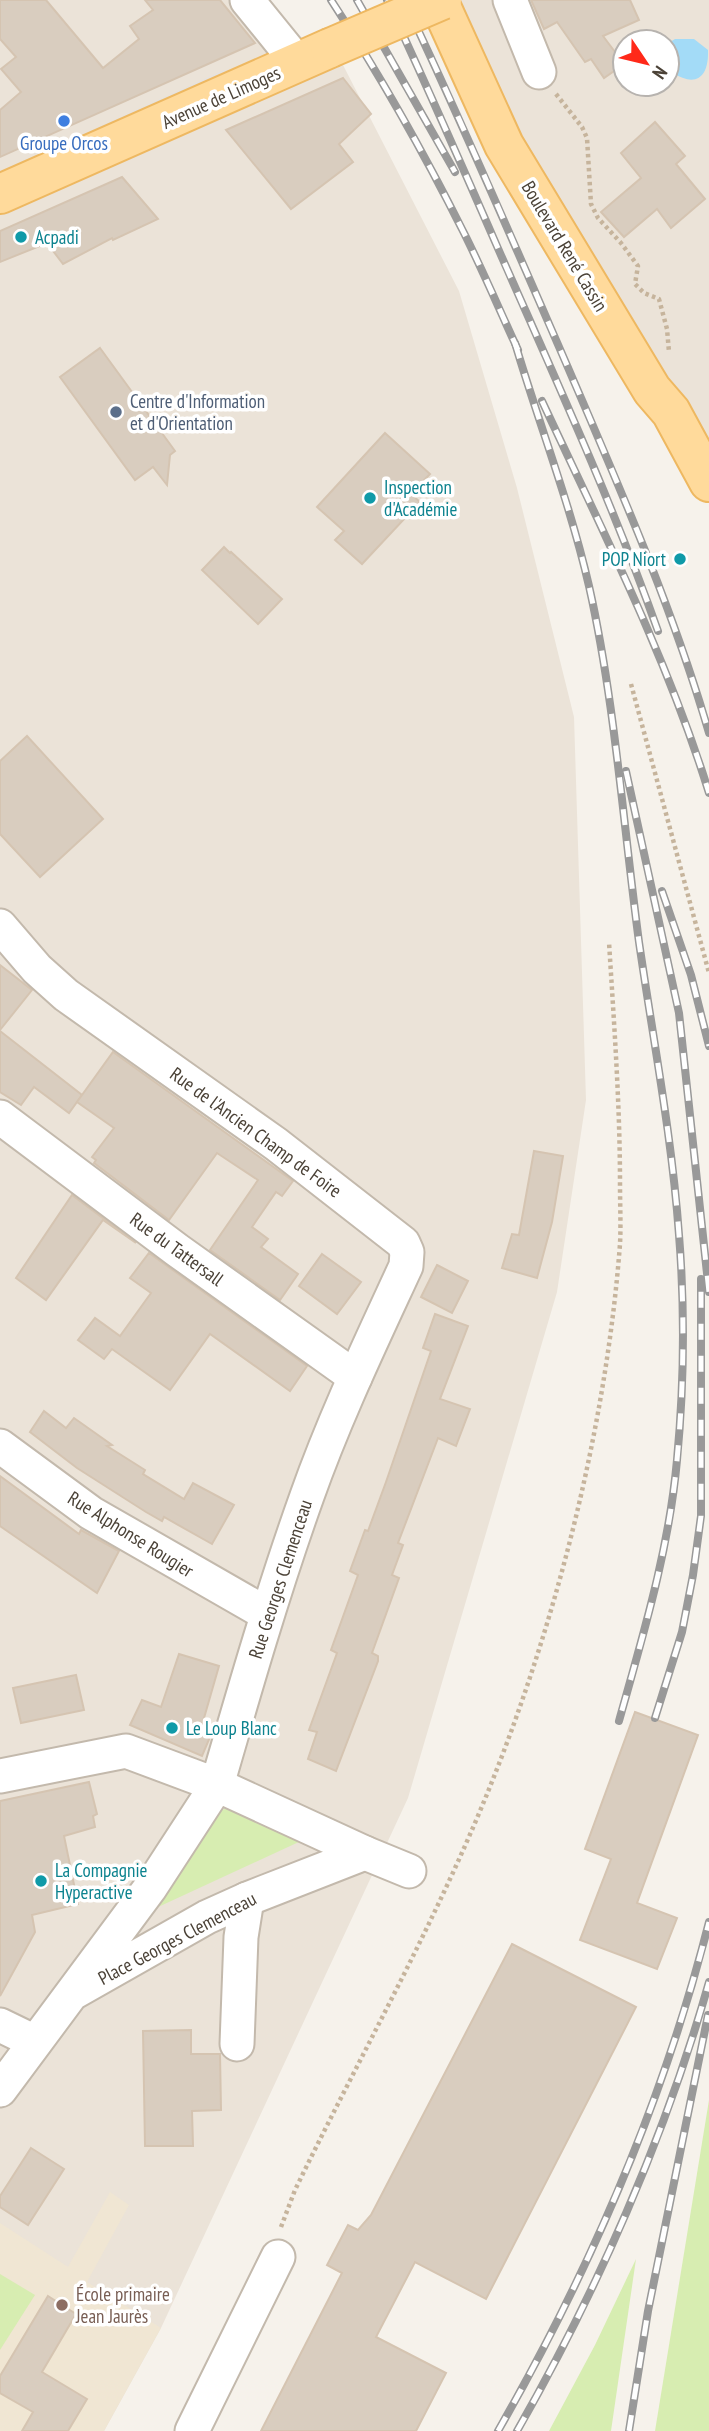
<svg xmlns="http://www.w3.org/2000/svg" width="709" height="2431" viewBox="0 0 709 2431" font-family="'PT Sans Narrow',sans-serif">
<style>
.residential{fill:#ebe3d8;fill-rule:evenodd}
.education{fill:#f0e6d3}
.green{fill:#d7edb1}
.parking{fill:#e5e2df}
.water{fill:#a3dbf7}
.building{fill:#d9cdbf;stroke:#d5c4b1;stroke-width:2}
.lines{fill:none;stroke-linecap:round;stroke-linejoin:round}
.minor-casing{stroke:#c3b9ac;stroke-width:37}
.major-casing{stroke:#eeb861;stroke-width:42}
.path{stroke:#c6b49c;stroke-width:4.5;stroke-dasharray:3.5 3.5;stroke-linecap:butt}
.minor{stroke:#fff;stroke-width:33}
.major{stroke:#ffda9b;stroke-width:38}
.rail-casing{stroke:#999;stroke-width:8}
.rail{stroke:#fff;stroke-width:5;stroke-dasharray:16;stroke-linecap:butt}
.major-bridge-casing{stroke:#eeb861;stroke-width:42;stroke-linecap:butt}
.major-bridge{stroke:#ffda9b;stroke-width:38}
.shop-dot{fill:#3f7fe0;stroke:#fff;stroke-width:2.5}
.culture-dot{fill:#0f9aa8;stroke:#fff;stroke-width:2.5}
.service-dot{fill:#5c6f8a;stroke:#fff;stroke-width:2.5}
.education-dot{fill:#8d6e63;stroke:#fff;stroke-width:2.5}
.labels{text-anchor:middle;stroke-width:7;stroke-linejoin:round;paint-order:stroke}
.street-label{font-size:19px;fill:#4b4237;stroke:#fff}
.shop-label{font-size:19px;fill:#366cbe;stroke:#fff}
.culture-label{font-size:19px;fill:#0d838f;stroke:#fff;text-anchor:start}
.service-label{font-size:19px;fill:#4e5e75;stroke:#fff;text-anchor:start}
.education-label{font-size:19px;fill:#785e54;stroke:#fff;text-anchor:start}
</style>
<rect width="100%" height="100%" fill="#f6f2eb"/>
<g class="residential">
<polygon points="0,0 237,0 274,45 240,88 298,63 343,65 459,291 517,488 574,717 586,1100 557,1292 408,1798 161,2328 104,2431 0,2431"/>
<path d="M450,0h259v448l-165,-270 -82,-150zM625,42h42v42h-42z"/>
</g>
<polygon class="education" points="110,2192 129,2205 87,2282 161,2328 104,2431 0,2431 0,2223 68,2267"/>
<g class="green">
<polygon points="230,1807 301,1841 156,1908 162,1894 222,1810"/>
<polygon points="709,2100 709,2431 655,2431"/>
<polygon points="636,2259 611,2431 549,2431 595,2345"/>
<polygon points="0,2274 35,2295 0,2350"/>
</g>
<polygon class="parking" points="224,70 231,80 0,183 0,172"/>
<path class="water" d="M675,39h19l14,11c1,28 -13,38 -36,22l-5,-18v-10z"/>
<g class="building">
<polygon points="0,0 46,0 103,68 139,39 130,26 153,10 145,0 220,0 255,43 0,157 0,110 21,92 1,69 16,57 0,39"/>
<polygon points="531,0 630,0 639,20 603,36 624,64 604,78 591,59 585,62 557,22 544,29"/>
<polygon points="343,78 371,114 339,144 353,162 291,209 226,130"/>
<polygon points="655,122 685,156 676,164 705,199 671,228 657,209 624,237 601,212 641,178 621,153"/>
<polygon points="122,177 158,219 113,240 112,238 63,264 47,243 0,262 0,231"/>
<polygon points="100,348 175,451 170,455 167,485 153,467 135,480 60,377"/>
<polygon points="385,433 430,474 411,494 420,502 362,564 335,540 344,531 317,507"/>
<polygon points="224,547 230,553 231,552 282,599 258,624 202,570"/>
<polygon points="27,736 103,819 40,877 0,834 0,761"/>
<polygon points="0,965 32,990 0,1030"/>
<polygon points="0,1031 82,1095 69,1113 34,1087 21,1105 0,1092"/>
<polygon points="113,1052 293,1181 282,1196 276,1192 252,1227 268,1239 261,1247 298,1274 280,1300 210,1250 258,1180 217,1153 169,1220 94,1163 96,1160 92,1157 114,1128 77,1102"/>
<polygon points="534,1151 563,1156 552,1222 537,1278 502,1268 512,1234 519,1235"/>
<polygon points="72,1195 136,1243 103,1220 46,1300 16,1278"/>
<polygon points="149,1253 307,1366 290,1391 210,1334 170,1390 112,1349 104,1359 78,1340 95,1318 120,1336 151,1293 130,1278"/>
<polygon points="322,1254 361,1282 337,1314 299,1286"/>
<polygon points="437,1265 468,1281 452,1313 421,1297"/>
<polygon points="435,1314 468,1326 440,1399 470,1409 456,1446 438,1438 398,1543 403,1545 392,1575 399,1578 372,1653 378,1656 378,1661 336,1771 308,1759 317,1732 309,1730 337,1653 331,1650 358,1575 350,1571 365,1530 368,1531 386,1482 431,1351 423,1348"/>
<polygon points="44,1411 66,1428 74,1418 112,1445 107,1446 145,1470 143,1474 184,1499 193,1483 234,1505 212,1544 164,1517 162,1521 146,1512 77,1468 30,1432"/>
<polygon points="0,1476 79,1534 81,1530 119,1551 97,1593 0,1526"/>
<polygon points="179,1654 219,1666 202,1725 213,1730 202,1756 130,1725 142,1700 161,1707"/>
<polygon points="76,1675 84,1710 21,1723 13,1688"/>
<polygon points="635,1712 698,1735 637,1903 677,1918 657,1969 580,1940 611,1859 585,1849"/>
<polygon points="89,1782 97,1814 93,1816 95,1827 64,1836 78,1904 32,1915 35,1932 0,1996 0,1801"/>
<polygon points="512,1944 636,2007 486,2299 415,2262 376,2337 446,2373 416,2431 261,2431 342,2273 327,2265 348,2225 358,2230 371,2215"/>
<polygon points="191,2030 191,2054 220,2054 221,2110 192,2111 193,2146 145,2146 143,2031"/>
<polygon points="31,2148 64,2169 28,2225 0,2207 0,2196"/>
<polygon points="48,2296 76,2314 42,2372 87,2399 68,2431 22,2431 33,2412 0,2393 0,2376"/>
</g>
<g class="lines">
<g class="minor-casing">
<g id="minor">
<polyline points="247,0 298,63"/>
<polyline points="510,0 539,72"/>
<path d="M0,926l37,43 29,26 210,149 127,99 4,9 -1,14c-35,76 -71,151 -99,230 -34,95 -62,192 -90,289l-91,-34 -126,25"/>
<polyline points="0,1117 177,1250 355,1377"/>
<polyline points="0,1446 91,1513 267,1614"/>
<polyline points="365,1853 409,1871"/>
<polyline points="0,2025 35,2042"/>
<polyline points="237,2044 241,1937 247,1899"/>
<polyline points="0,2090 150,1888 217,1785 365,1853 247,1899 207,1917 73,1993"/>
<polyline points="192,2431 278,2257"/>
</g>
</g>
<g class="major-casing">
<g id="major">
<polyline points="438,0 504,145 652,390 671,412 709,482"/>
<polyline points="0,194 330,48"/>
</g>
</g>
<g class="path">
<polyline points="556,94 582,127 587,138 591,204 598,218 621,243 638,266 635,284 644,293 659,299 667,329 669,352"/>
<polyline points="631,684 709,973"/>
<path d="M281,2227l14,-37c63,-130 135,-257 190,-391 70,-171 121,-370 135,-555 1,-19 0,-39 0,-59 0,-81 -6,-162 -11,-243"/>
</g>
<use href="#minor" class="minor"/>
<use href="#major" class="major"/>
<g class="rail-casing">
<g id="rail">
<path d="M331,0c49,75 93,153 133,233 19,38 36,78 54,117"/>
<polyline points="357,0 455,172"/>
<path d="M387,0c39,84 76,168 113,253 55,125 112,249 158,378"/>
<path d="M404,0c57,120 109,241 162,363 52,121 106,243 143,370"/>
<path d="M515,343c24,81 55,160 74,243 26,116 34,237 50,356 14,97 33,195 40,293 6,75 5,151 -2,225 -8,90 -34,175 -58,261"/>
<path d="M542,401c60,129 125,256 167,392"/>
<polyline points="626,771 679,1013 709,1292"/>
<polyline points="662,891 691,975 709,1046"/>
<polyline points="655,1718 682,1632 693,1575 701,1516 701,1279"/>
<path d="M498,2431c91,-159 166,-331 211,-509"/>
<path d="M517,2431c79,-138 149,-296 192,-449"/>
<polyline points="629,2431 648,2311 708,2015"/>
</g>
</g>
<use href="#rail" class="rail"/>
<g class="major-bridge-casing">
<polyline id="major-bridge" points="330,48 442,0"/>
</g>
<use href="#major-bridge" class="major-bridge"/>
</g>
<circle class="shop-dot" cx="64" cy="121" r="7"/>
<g class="culture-dot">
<circle cx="21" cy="237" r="7"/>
<circle cx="370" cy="498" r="7"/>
<circle cx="680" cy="559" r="7"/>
<circle cx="172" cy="1728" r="7"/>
<circle cx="41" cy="1881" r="7"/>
</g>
<circle class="service-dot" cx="116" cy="412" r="7"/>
<circle class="education-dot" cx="62" cy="2305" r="7"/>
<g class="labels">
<g class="street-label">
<text transform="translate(221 97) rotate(-24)" y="7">Avenue de Limoges</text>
<text transform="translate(565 246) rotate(59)" y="7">Boulevard René Cassin</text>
<text transform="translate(256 1132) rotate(36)" y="7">Rue de l'Ancien Champ de Foire</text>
<text transform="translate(177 1249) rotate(36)" y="7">Rue du Tattersall</text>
<text transform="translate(131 1534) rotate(32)" y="7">Rue Alphonse Rougier</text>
<text transform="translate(280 1579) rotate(-72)" y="7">Rue Georges Clemenceau</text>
<text transform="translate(177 1938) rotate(-28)" y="7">Place Georges Clemenceau</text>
</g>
<g class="shop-label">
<text x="64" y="150">Groupe Orcos</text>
</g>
<g class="culture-label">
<text x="35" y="244">Acpadi</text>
<text x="384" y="494">Inspection<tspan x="384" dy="22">d'Académie</tspan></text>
<text x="666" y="566" text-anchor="end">POP Niort</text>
<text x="186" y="1735">Le Loup Blanc</text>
<text x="55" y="1877">La Compagnie<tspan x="55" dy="22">Hyperactive</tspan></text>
</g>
<g class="service-label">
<text x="130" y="408">Centre d'Information<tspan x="130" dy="22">et d'Orientation</tspan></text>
</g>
<g class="education-label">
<text x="76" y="2301">École primaire<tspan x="76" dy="22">Jean Jaurès</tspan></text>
</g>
</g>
<g transform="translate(646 63) rotate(125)"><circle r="33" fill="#ffffff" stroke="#b7b3af" stroke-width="2"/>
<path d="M0-5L12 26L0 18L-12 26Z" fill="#ff2919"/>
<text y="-10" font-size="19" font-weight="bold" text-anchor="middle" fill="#4b4237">N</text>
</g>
</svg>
